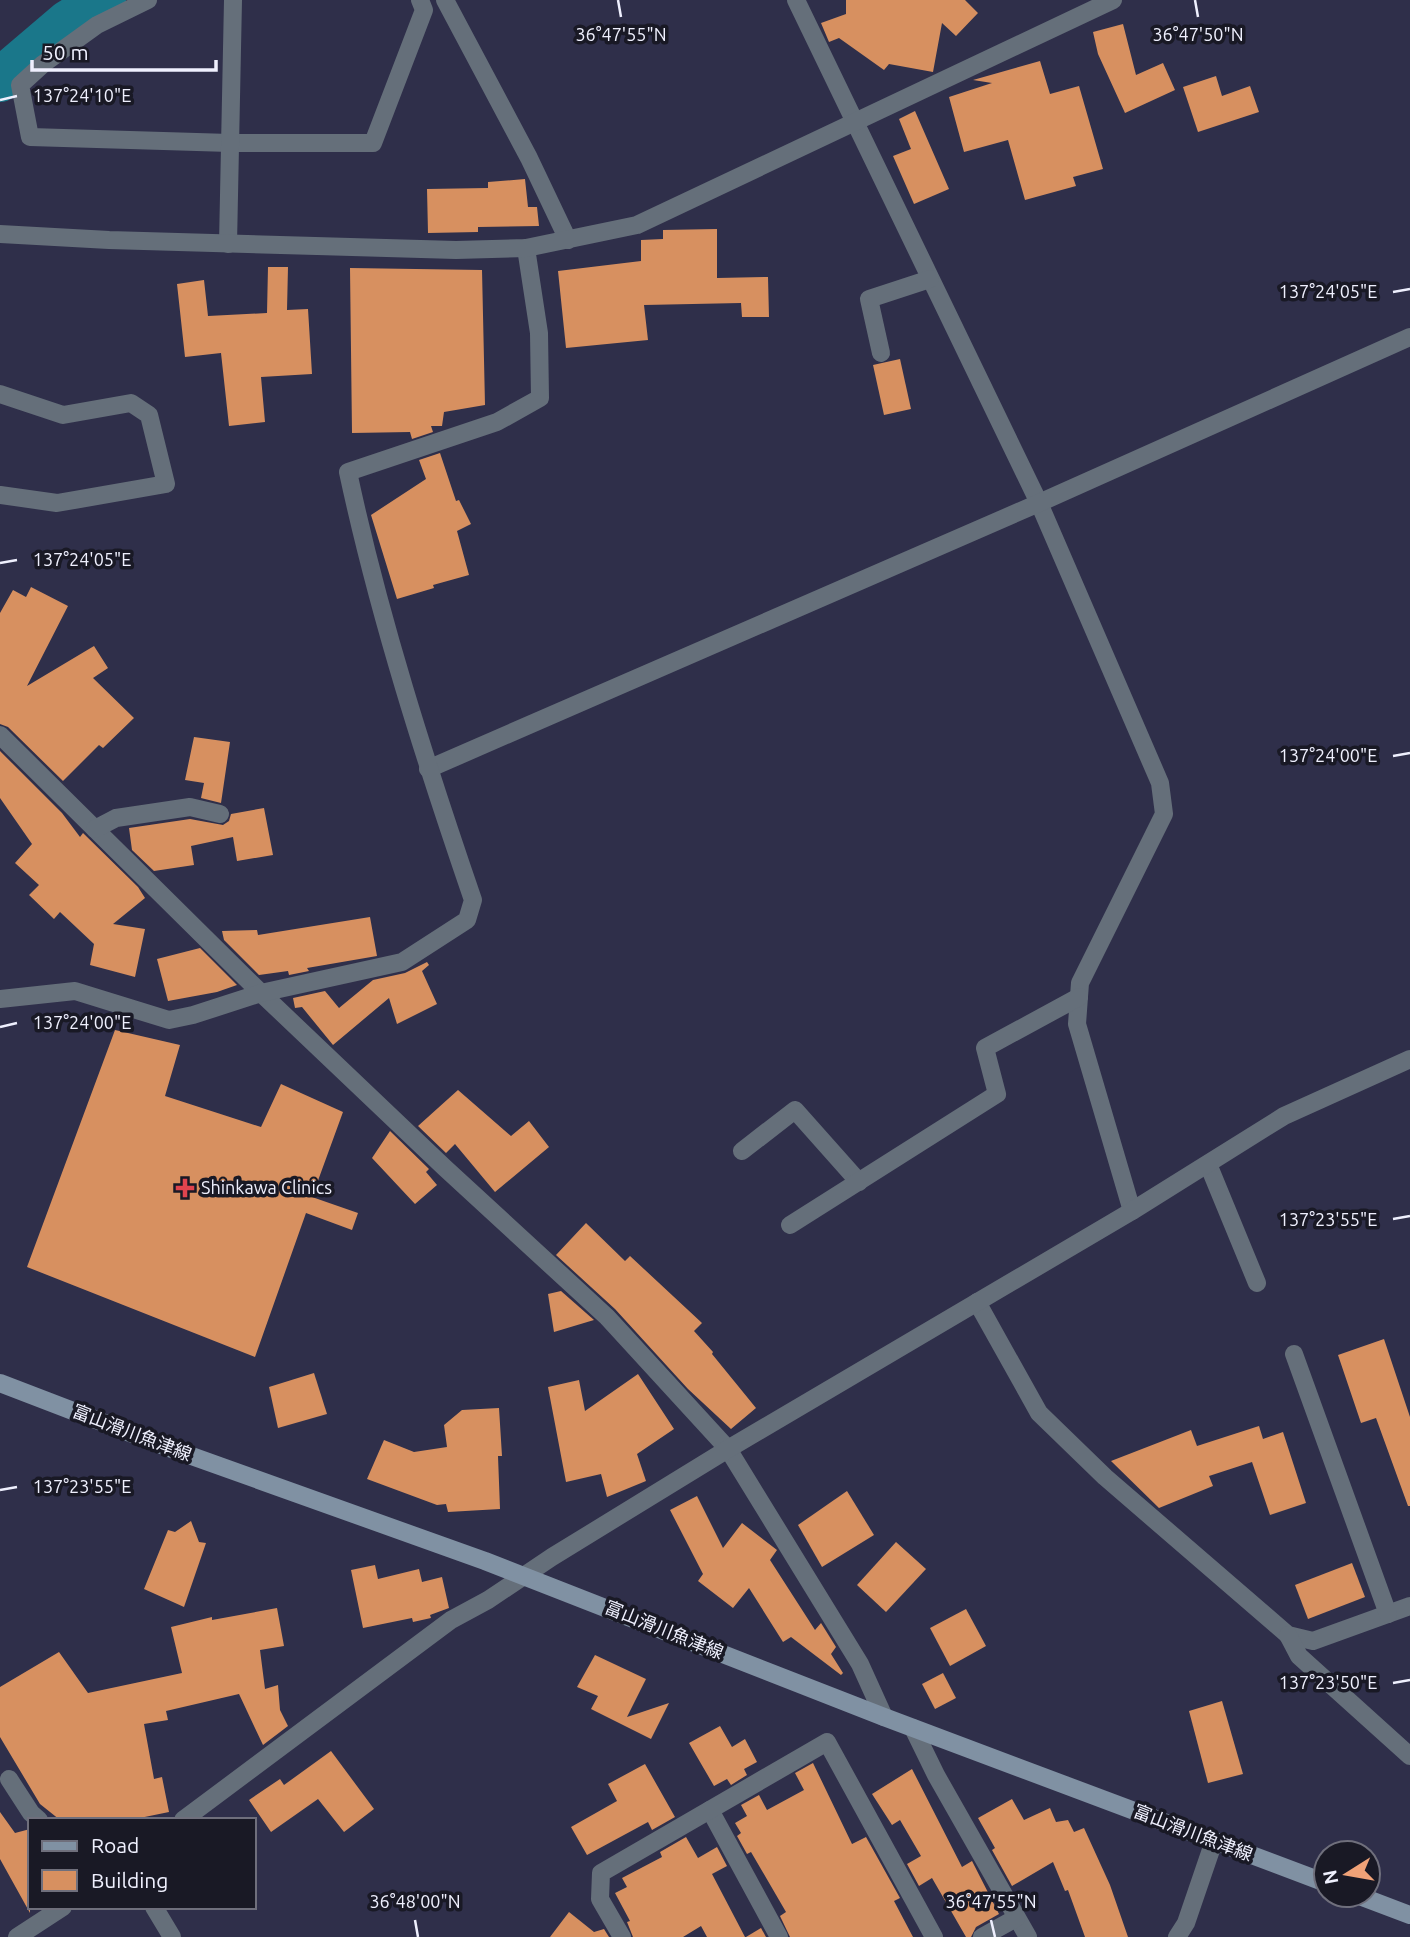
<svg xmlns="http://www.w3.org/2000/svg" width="1410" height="1937" viewBox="0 0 1410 1937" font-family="Ubuntu,'Noto Sans JP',sans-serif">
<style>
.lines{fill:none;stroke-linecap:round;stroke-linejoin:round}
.river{stroke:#1a778a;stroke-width:44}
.building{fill:#d79060}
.minor{stroke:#656f7a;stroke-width:18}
.tertiary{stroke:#656f7a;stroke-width:18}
.secondary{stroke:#8091a3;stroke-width:18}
.ticks{fill:none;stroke:#eff0fe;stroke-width:2.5}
.health-dot{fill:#e0444e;stroke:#191925;stroke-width:2.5}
.labels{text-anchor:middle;stroke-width:7;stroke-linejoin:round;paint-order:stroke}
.poi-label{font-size:18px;fill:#eff0fe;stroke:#191925;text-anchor:start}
.street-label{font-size:18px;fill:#eff0fe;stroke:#191925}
.ticks-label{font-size:18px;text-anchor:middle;fill:#eff0fe;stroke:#191925;stroke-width:7;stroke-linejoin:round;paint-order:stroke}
</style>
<rect width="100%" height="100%" fill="#2f2f4a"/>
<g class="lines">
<polyline class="river" points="0,80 68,22 104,0"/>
</g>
<g class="building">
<polygon points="846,0 965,0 978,13 956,36 942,23 933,72 889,64 884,70 839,38 829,42 821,23 846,14"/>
<polygon points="1123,24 1136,75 1163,63 1175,90 1125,113 1098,54 1093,32"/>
<polygon points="1040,61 1050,94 1079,86 1103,169 1073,177 1076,186 1025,200 1008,140 964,152 949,97 992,83 973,80"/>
<polygon points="1216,76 1222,96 1250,86 1259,112 1198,132 1183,87"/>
<polygon points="915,111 949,189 914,204 893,156 911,149 899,119"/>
<polygon points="525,179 528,207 537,207 539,226 478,227 478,232 428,233 427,189 488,188 488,182"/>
<polygon points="717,229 717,278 768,277 769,317 742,317 741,303 644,305 648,340 566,348 558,271 641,261 641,240 663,239 663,230"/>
<polygon points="268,267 288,267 287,310 308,309 312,374 261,377 265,422 229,426 221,353 185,357 177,284 204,280 208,316 267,313"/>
<polygon points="350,268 482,270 485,405 444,412 442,426 431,426 433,432 412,439 410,432 352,433"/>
<polygon points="900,359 911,409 884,415 873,365"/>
<polygon points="440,453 456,501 459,500 471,524 457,531 469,575 433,585 434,588 397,599 371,515 426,479 419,460"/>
<polygon points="31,587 68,606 27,686 94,646 108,668 93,678 134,718 103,748 99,745 63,781 8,727 0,724 0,613 13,590 26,597"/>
<polygon points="194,737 230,742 221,803 201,798 204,783 185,780"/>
<polygon points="0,751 62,813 80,837 83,833 138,887 145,898 113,924 145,929 135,977 90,965 94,944 60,912 54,919 29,895 39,885 15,863 32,844 0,798"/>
<polygon points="264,808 273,855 237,861 233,837 191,846 194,865 154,871 132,850 129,828 190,819 223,825 229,821 231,814"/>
<polygon points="370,917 377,956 307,968 309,971 289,975 288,971 259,975 224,940 222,931 257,930 258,935"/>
<polygon points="200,948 237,985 217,992 168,1001 157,959"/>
<polygon points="427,962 429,965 422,971 437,1004 397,1024 389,998 333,1045 302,1007 295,1008 293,998 325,991 339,1008 373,980 405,973"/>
<polygon points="115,1030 180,1045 165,1096 261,1127 281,1084 343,1112 312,1197 358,1213 352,1230 306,1213 255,1357 27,1267"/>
<polygon points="458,1090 511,1136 529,1121 549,1147 495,1192 455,1144 446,1153 418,1126"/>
<polygon points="390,1131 429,1169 426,1172 437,1185 415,1204 372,1158"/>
<polygon points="586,1223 625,1261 630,1256 702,1323 694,1331 713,1352 712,1354 756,1408 731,1429 688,1389 615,1309 556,1255"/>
<polygon points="561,1291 594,1320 554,1332 548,1294"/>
<polygon points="1384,1339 1410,1417 1410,1506 1408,1506 1376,1418 1361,1423 1338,1355"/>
<polygon points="314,1373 327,1414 278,1428 269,1387"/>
<polygon points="638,1374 674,1429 637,1454 646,1481 607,1497 601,1474 566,1482 548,1387 579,1380 585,1411"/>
<polygon points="499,1408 502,1456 498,1456 500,1509 448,1512 446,1504 437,1505 367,1479 384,1440 414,1452 447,1447 444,1425 462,1410"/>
<polygon points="1259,1426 1263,1439 1283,1432 1306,1503 1270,1515 1252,1462 1209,1476 1213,1486 1159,1508 1111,1461 1191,1430 1197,1446"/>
<polygon points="847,1491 874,1535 822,1567 798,1525"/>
<polygon points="697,1496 723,1548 742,1523 777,1550 770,1560 815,1630 821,1623 836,1647 831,1654 843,1673 841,1675 791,1637 783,1642 749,1588 733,1608 698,1581 703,1574 670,1510"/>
<polygon points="191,1521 199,1542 206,1543 184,1607 144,1589 168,1530 175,1532"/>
<polygon points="896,1542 926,1569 886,1612 857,1585"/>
<polygon points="1352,1563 1365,1597 1308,1619 1295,1585"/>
<polygon points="375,1565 378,1579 419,1569 422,1582 442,1577 449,1608 430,1615 431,1618 413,1622 412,1618 363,1628 351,1570"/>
<polygon points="277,1608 284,1646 260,1650 265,1689 278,1685 280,1710 288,1726 263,1745 239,1694 166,1711 168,1720 144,1724 154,1779 162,1777 169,1812 130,1820 60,1820 40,1804 0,1737 0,1687 59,1652 88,1693 182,1673 171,1627 212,1617 212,1620"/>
<polygon points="966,1609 986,1646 950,1666 930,1628"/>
<polygon points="595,1655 646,1679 627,1717 669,1703 651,1739 591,1709 598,1696 577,1687"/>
<polygon points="943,1673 956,1698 935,1709 922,1684"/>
<polygon points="1222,1701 1243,1774 1208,1783 1189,1711"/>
<polygon points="720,1726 732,1747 745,1739 757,1762 744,1769 747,1775 731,1785 727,1779 714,1786 689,1743"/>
<polygon points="331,1751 374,1809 344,1832 318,1799 271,1832 249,1800 280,1779 284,1785"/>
<polygon points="813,1763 852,1844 866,1837 900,1898 894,1901 913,1937 790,1937 780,1916 786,1912 751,1852 747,1854 737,1836 741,1833 735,1823 747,1816 741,1805 759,1795 767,1810 804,1790 795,1773"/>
<polygon points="645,1764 675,1817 652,1830 648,1822 587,1855 571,1827 617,1801 608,1784"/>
<polygon points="912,1769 962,1867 972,1861 999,1914 976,1927 971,1937 966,1937 932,1878 919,1886 907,1864 921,1856 900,1820 892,1825 872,1794"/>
<polygon points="1012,1799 1024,1820 1050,1808 1056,1822 1068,1820 1074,1832 1084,1828 1110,1885 1128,1937 1085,1937 1068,1890 1065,1891 1053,1862 1012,1886 992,1850 995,1848 978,1818"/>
<polygon points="0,1812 15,1833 30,1829 30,1913 0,1859"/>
<polygon points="686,1837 698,1858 717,1847 727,1866 712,1874 745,1937 707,1937 701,1926 683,1937 633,1937 627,1922 630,1921 615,1893 627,1887 622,1878 662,1857 660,1852"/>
<polygon points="569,1912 594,1932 604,1929 609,1937 550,1937"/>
<polygon points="761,1928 766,1937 746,1937"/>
</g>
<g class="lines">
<g class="minor">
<polyline points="148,0 97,25 43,64 20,85 30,137 230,143 373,143 424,10 420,0"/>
<polyline points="445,0 529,158 568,240"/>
<polyline points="796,0 1039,503 1160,783 1164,814 1080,983 1077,1024 1132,1211"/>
<polyline points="228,244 233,0"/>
<polyline points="881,353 869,299 930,279"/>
<polyline points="0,394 63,415 131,403 149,415 166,484 57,503 0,495"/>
<polyline points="0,735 261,993 445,1168 607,1317 728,1449 860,1664 884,1717"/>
<polyline points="428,769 1039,503 1410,337"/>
<polyline points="95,829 116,818 190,807 220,814"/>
<path d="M0,999l75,-8 94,29 24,-5 68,-22 141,-31 65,-42 6,-20c-48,-140 -94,-283 -125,-428l149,-50 43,-24 -1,-65 -13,-85"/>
<polyline points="742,1151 795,1110 859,1182"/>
<polyline points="1208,1164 1257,1283"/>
<polyline points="790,1225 997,1094 985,1048 1079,997"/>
<polyline points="977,1302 1039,1413 1105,1477 1288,1635 1313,1641 1410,1606"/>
<polyline points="1294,1354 1388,1614"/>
<polyline points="1288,1635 1299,1656 1410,1756"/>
<polyline points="913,1728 936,1775 1028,1937"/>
<polyline points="9,1779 31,1813 39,1820"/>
<polyline points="710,1810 779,1937"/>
<polyline points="183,1820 451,1620 488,1600 552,1557 728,1449 1132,1211 1284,1116 1410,1059"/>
<polyline points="154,1907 172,1937"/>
<polyline points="17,1937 63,1907"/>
<polyline points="622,1937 600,1899 601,1873 827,1742 934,1937"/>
<polyline points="982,1937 1016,1918"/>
<polyline points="1177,1937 1186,1923 1214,1841"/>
</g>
<polyline class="tertiary" points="0,234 109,240 456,250 526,248 637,225 1113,0"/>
<g class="secondary">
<polyline points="0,1383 172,1449 485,1561 884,1717 1326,1883"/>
<polyline points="1357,1895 1410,1915"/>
</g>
</g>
<path class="ticks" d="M618,0l3,17M1195,0l3,17M0,100l17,-4M1393,292l17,-3M0,563l17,-3M1393,756l17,-3M0,1027l17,-4M1393,1219l17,-3M0,1490l17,-3M1393,1683l17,-3M415,1920l3,17M991,1920l4,17"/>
<path class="health-dot" d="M181.5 1177.5h7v7h7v7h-7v7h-7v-7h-7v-7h7z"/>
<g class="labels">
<g class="poi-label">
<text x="201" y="1194">Shinkawa Clinics</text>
</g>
<g class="street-label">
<text transform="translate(132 1433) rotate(21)" y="6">富山滑川魚津線</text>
<text transform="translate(664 1630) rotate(22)" y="6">富山滑川魚津線</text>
<text transform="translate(1193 1833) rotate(21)" y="6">富山滑川魚津線</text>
</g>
</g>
<g class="ticks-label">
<text x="621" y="41">36°47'55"N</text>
<text x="1198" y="41">36°47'50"N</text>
<text x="82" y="102">137°24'10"E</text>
<text x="1328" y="298">137°24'05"E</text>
<text x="82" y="566">137°24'05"E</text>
<text x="1328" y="762">137°24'00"E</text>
<text x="82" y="1029">137°24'00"E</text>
<text x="1328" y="1226">137°23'55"E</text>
<text x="82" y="1493">137°23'55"E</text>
<text x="1328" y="1689">137°23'50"E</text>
<text x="415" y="1908">36°48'00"N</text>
<text x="991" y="1908">36°47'55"N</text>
</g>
<rect x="28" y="1818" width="228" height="91" fill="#191925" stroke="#6f6f7c" stroke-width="2"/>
<rect x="42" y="1841" width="35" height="10" fill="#8091a3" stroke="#6f6f7c" stroke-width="2"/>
<text x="91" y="1853" font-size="21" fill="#eff0fe">Road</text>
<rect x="42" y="1870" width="35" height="21" fill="#d79060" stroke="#6f6f7c" stroke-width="2"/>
<text x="91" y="1888" font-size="21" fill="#eff0fe">Building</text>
<g transform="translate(1347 1874) rotate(259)"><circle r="33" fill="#191925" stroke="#6f6f7c" stroke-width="2"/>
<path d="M0-5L12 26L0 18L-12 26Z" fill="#f0a278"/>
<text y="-10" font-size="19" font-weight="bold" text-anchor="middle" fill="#eff0fe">N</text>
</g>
<path d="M32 60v10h184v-10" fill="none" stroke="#eff0fe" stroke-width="3.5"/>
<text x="42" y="60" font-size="21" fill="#eff0fe" stroke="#191925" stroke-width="5" paint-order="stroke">50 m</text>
</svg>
